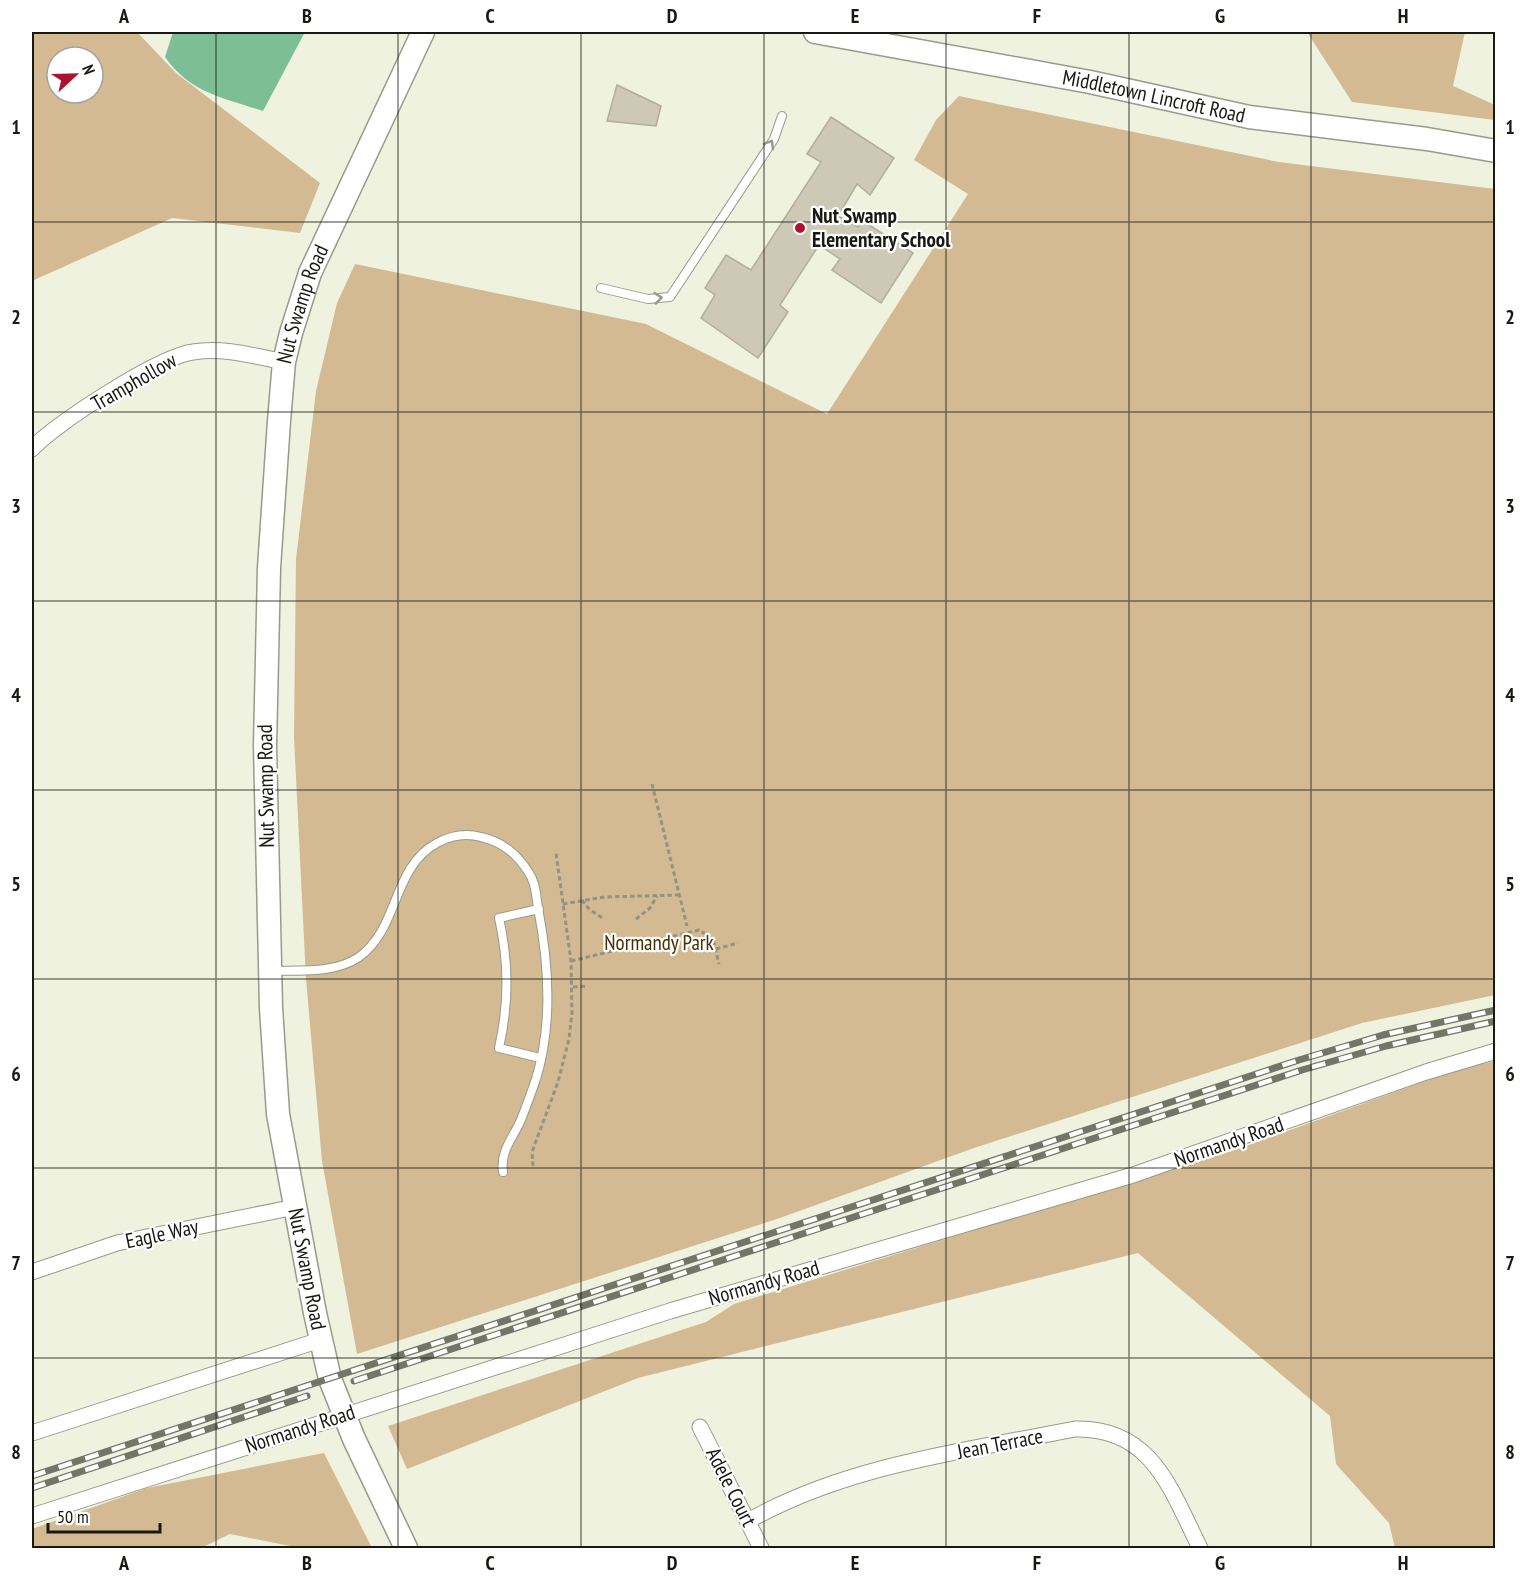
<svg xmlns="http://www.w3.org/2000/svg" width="1527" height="1580" viewBox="0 0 1527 1580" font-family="'PT Sans Narrow',sans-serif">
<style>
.green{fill:#d4ba93;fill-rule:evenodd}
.water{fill:#7ebe96}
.building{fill:#cdc9b6;stroke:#b2ae9c;stroke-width:1.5}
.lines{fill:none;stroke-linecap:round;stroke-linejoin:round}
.lane-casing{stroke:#979b89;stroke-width:10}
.street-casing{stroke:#979b89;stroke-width:17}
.secondary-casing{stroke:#979b89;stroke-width:25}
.path{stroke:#919385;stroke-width:3;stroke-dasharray:4.5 3;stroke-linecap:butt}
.lane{stroke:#fff;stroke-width:8}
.street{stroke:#fff;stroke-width:15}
.secondary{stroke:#fff;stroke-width:22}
.rail-casing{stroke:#737569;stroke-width:7}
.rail{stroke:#fff;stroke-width:4.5;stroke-dasharray:14;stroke-linecap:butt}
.oneway{stroke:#979894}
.grid{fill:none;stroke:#181912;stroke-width:1.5;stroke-opacity:0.55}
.poi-dot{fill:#aa1431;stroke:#fff;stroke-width:2}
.labels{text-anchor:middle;stroke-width:4.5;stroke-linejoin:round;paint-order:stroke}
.street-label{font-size:21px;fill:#181912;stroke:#fff}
.poi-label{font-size:21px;font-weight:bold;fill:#181912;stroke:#fff;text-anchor:start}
.park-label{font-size:21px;fill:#482f00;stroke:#fff}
.neatline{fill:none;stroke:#181912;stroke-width:2}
.grid-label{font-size:20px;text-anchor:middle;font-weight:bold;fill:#181912}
</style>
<rect width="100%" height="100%" fill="#eef2de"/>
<g class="green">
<path d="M32,32h105l39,41 144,110 -20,50 -128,-15 -140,63zM57,57h36v36h-36z"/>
<polygon points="1307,32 1465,32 1453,86 1495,105 1495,120 1352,102"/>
<polygon points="959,96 1279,162 1495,189 1495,995 1362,1023 974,1148 777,1219 357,1354 322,1161 306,979 294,737 296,559 316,391 337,303 355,264 646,324 827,414 968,194 914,160 936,120"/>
<polygon points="1495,1061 1495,1548 1395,1548 1389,1523 1336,1464 1330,1416 1138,1253 638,1378 407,1469 388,1426 706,1322 734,1304 1235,1150 1456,1070"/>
<polygon points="324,1453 372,1548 300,1548 230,1534 201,1548 32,1548 32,1529 147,1488"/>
</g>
<path class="water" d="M173,32h132l-42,79c-39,-13 -73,-18 -98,-54z"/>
<g class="building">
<polygon points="617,85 661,106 656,126 607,121"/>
<polygon points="831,117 894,158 870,195 857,184 838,216 858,227 863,221 913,253 881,303 832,270 840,259 819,245 780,305 788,312 758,358 701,318 715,295 705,288 726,255 751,270 821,162 807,154"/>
</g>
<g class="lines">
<g class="lane-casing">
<g id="lane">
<polyline points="601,288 648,299 670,297 774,139 782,116"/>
<path d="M539,909l-40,9c10,45 10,85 0,130l41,10"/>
<path d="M271,971c29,-1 63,3 88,-14 40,-28 33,-90 78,-114 13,-7 29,-10 44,-6 22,5 36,17 48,36 7,10 7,23 9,35 11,56 15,116 -2,171 -5,14 -10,29 -16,43 -8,17 -20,30 -17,50"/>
</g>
</g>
<g class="street-casing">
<g id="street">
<path d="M32,449c22,-25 128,-93 161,-97 31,-5 61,4 91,10"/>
<polyline points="32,1272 117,1243 295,1207"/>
<polyline points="700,1427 761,1548"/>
<polyline points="32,1433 320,1340"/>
<polyline points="32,1516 670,1311 1133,1175 1426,1072 1496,1051"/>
<path d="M748,1521c99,-56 217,-70 327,-92 77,-2 96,61 125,119"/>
</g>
</g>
<g class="secondary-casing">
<g id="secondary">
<path id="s1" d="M815,32l275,50 159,35 178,22 69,12"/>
<path id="s2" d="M406,1548l-52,-109 -24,-60 -15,-66 -37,-199 -7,-106 -6,-262 4,-178 10,-147 5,-59 7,-29 19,-60 113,-241"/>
</g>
</g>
<g class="path">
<polyline points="652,784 687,926"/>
<polyline points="582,900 589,909 604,919"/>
<polyline points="563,904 605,897 679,895"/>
<polyline points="636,919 650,908 657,896"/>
<polyline points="624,939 627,953"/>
<polyline points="716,949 738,943"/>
<polyline points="571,961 699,930 713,939 719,964"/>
<polyline points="573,987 588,986"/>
<polyline points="533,1166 532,1152 558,1082 569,1039 572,1013 571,961 556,853"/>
</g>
<use href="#lane" class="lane"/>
<use href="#street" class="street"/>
<use href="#secondary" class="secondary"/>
<g class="rail-casing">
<g id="rail">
<polyline points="354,1381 1302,1070 1386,1046 1496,1021"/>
<polyline points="32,1476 1299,1060 1383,1035 1496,1010"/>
<polyline points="32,1488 307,1396"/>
</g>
</g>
<use href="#rail" class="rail"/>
</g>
<defs><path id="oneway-chevron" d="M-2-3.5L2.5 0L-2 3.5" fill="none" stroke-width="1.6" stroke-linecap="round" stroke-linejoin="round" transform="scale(1.5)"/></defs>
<g class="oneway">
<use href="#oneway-chevron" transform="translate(770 144) rotate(-59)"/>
<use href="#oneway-chevron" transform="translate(658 298) rotate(-6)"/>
</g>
<path class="grid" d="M216,32v1516M398,32v1516M581,32v1516M764,32v1516M946,32v1516M1129,32v1516M1311,32v1516M32,222h1464M32,412h1464M32,601h1464M32,790h1464M32,979h1464M32,1168h1464M32,1358h1464"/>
<circle class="poi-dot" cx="800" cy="228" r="6"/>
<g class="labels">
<g class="street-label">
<text dy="7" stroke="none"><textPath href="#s1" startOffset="345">Middletown Lincroft Road</textPath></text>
<text dy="7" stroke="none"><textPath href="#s2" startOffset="1269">Nut Swamp Road</textPath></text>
<text transform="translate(134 382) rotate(-30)" y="7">Tramphollow</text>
<text transform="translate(266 786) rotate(-91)" y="7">Nut Swamp Road</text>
<text transform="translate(1229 1142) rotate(-19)" y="7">Normandy Road</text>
<text transform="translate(162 1234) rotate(-12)" y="7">Eagle Way</text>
<text transform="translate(307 1269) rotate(79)" y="7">Nut Swamp Road</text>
<text transform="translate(764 1283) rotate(-16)" y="7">Normandy Road</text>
<text transform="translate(300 1429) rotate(-18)" y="7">Normandy Road</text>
<text transform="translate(1000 1444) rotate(-11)" y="7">Jean Terrace</text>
<text transform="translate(731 1487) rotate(63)" y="7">Adele Court</text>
</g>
<g class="poi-label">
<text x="812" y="223">Nut Swamp<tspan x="812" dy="24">Elementary School</tspan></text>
</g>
<g class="park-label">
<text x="659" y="950">Normandy Park</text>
</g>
</g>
<rect width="1527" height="1580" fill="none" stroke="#ffffff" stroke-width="66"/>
<g transform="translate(75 75) rotate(68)"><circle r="28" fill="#ffffff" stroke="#a3a3a0" stroke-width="1.5"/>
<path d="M0-4.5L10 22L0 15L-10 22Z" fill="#aa1431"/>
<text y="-9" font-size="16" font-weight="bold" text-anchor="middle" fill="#181912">N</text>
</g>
<path d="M48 1523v9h112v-9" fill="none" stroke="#181912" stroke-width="3"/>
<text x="57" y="1523" font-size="18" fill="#181912" stroke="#ffffff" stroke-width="4.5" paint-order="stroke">50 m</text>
<rect x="33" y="33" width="1461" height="1514" class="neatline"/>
<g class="grid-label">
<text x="124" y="23">A</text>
<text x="307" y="23">B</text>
<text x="490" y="23">C</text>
<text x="672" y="23">D</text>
<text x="855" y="23">E</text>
<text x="1037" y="23">F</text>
<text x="1220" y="23">G</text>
<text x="1403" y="23">H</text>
<text x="16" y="134">1</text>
<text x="1510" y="134">1</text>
<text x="16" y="324">2</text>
<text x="1510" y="324">2</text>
<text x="16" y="513">3</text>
<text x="1510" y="513">3</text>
<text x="16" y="702">4</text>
<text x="1510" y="702">4</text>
<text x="16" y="891">5</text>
<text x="1510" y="891">5</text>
<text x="16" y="1081">6</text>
<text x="1510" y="1081">6</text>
<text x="16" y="1270">7</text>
<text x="1510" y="1270">7</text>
<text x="16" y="1459">8</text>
<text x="1510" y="1459">8</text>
<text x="124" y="1570">A</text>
<text x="307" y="1570">B</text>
<text x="490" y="1570">C</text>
<text x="672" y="1570">D</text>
<text x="855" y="1570">E</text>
<text x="1037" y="1570">F</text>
<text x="1220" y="1570">G</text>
<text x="1403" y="1570">H</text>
</g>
</svg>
